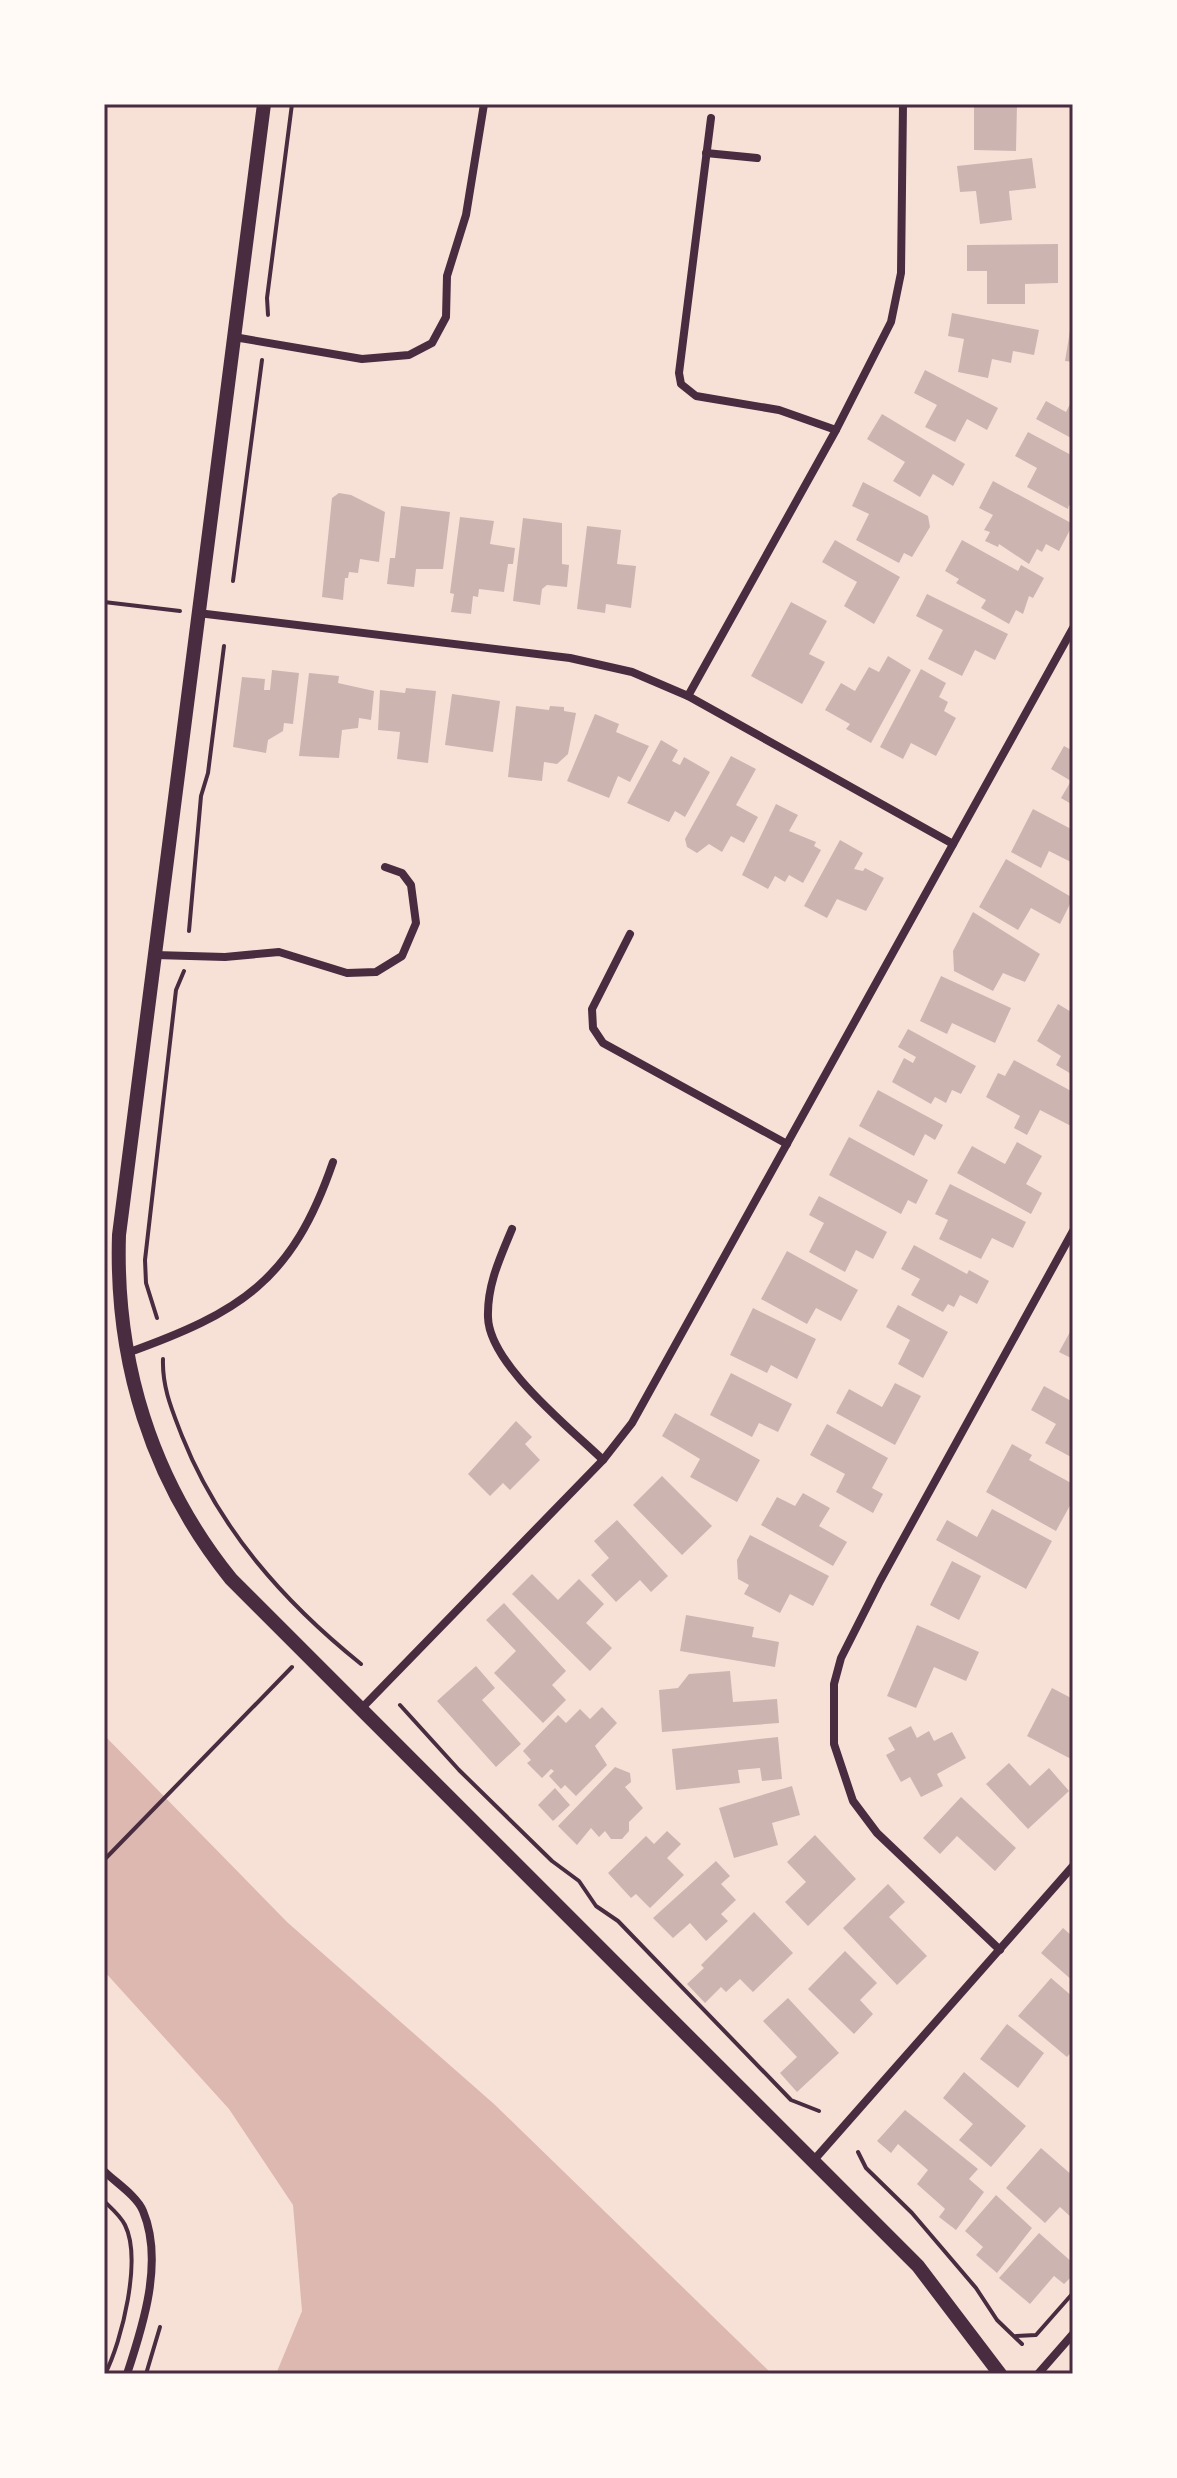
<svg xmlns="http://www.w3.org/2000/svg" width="1177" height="2478" viewBox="0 0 1177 2478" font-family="'Roboto Condensed',sans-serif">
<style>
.water{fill:#dcb8b0}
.building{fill:#ccb4b1}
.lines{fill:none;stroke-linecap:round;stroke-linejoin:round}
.path{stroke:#4a2c40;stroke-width:4}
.minor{stroke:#4a2c40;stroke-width:8}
.tertiary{stroke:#4a2c40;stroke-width:14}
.neatline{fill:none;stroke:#4a2c40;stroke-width:3}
</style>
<rect width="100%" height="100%" fill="#f7e1d7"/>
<polygon class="water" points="104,1735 287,1922 494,2104 772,2374 276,2374 302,2311 293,2205 229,2109 104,1971"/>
<g class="building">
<polygon points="933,104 1017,104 1016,151 974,150 974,107"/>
<polygon points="1032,158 1036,188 1009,191 1012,220 980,224 976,191 960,192 957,166"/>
<polygon points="1058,244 1058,283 1025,284 1025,304 987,304 987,271 967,271 967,245"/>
<polygon points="952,313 1039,330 1034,355 1013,351 1011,363 992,359 988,378 958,372 964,339 948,336"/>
<polygon points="1071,325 1073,325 1073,362 1065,361"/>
<polygon points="925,370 998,408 987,430 967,419 955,442 925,427 937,405 914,393"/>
<polygon points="1073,398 1073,439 1036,419 1046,401 1066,412"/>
<polygon points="882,414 965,464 953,486 933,474 920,497 893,481 905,462 867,439"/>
<polygon points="1028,432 1073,456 1073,507 1069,505 1068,509 1027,487 1037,468 1015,456"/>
<polygon points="993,481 1073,524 1059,551 1046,544 1042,552 1037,549 1029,564 999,544 998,547 985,541 990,532 984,530 993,515 979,508"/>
<polygon points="863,482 928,516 930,527 912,557 904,553 899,563 856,540 869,514 852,506"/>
<polygon points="339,493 351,495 385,512 379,562 360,559 358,573 349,572 348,578 345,578 343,600 322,597 332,498"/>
<polygon points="401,506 450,512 443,569 416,569 414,587 387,584 390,558 395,558"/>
<polygon points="460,517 494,521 490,544 515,548 513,564 508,564 504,592 479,589 478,597 473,596 471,614 451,612 454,594 450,593"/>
<polygon points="523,518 562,523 562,564 569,565 567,587 547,585 542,589 540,605 513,601"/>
<polygon points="587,526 621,530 617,564 636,566 631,608 606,604 605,613 577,609"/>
<polygon points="835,540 900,577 874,624 844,606 857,582 822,562"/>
<polygon points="962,540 1018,571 1021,565 1044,578 1033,598 1029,596 1023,614 1016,610 1009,624 981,608 986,600 956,583 959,579 945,571"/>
<polygon points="927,594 1008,634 995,660 975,650 962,676 928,659 943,630 916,616"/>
<polygon points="791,602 827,621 809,654 825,662 802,704 751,676"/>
<polygon points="888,656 911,670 871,743 846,729 850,724 825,710 841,683 855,691 869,667 879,672"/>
<polygon points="921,669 946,683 939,697 948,702 944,711 956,718 936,756 911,743 903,759 880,747"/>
<polygon points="272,670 299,673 293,724 284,723 283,731 268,740 266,753 233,747 242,677 265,679 264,690 270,690"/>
<polygon points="309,673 339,676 338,683 374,691 371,720 359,718 358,728 342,730 339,758 299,756"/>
<polygon points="406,688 436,691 428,763 397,759 400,732 378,730 380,690 405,693"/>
<polygon points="452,694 500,701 493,752 445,745"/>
<polygon points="516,706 549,710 550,706 564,707 564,711 576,713 568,754 557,764 544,762 542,781 508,777"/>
<polygon points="595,714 619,724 616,732 649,746 630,782 618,776 609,798 567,781"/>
<polygon points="661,740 678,750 672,761 680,765 684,757 710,772 685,817 675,811 669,822 627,803"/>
<polygon points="1064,746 1073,751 1073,805 1061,798 1071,781 1051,769"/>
<polygon points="731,756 756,769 736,805 758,817 744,843 731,836 722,852 709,844 697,853 687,847 685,839"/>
<polygon points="776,804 798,815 789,831 816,842 814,846 821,850 803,883 789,875 785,882 775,876 768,889 742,875"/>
<polygon points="1033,809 1073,830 1073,863 1049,851 1041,868 1011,852"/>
<polygon points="840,840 863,853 854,869 863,871 865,868 884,878 866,911 837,899 827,918 804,906"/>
<polygon points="1006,859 1073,898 1060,924 1031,908 1018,930 979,907"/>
<polygon points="973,912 1040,954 1025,982 1003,973 993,991 954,971 953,951"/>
<polygon points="941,976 1011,1008 995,1043 952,1023 947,1034 920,1021"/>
<polygon points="1058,1004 1073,1013 1073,1075 1056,1065 1061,1056 1037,1041"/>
<polygon points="908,1029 976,1066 961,1094 952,1090 946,1103 935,1097 931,1104 892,1082 904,1058 913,1063 916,1057 898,1047"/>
<polygon points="1014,1060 1073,1092 1073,1127 1040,1110 1027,1135 1014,1128 1020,1116 986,1097 998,1073 1005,1076"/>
<polygon points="878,1090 943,1125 935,1140 925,1134 914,1156 859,1126"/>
<polygon points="849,1137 928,1180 916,1204 908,1200 901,1214 829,1175"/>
<polygon points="1017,1142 1042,1156 1026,1184 1042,1193 1031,1214 957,1173 972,1146 1005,1164"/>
<polygon points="950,1184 1026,1222 1013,1248 992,1238 981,1259 939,1239 948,1220 935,1214"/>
<polygon points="819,1196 887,1232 873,1259 856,1250 845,1272 809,1252 824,1223 809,1215"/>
<polygon points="914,1245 967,1274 969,1270 989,1281 977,1304 960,1295 954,1307 948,1304 943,1312 911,1295 920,1279 901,1269"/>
<polygon points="787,1251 858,1290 841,1321 816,1308 807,1324 761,1299"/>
<polygon points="898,1305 948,1332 923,1378 898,1364 910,1340 886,1327"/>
<polygon points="753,1308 816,1339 797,1379 771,1365 767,1373 730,1355"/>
<polygon points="1070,1332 1073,1334 1073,1359 1059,1352"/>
<polygon points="731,1373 792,1404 778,1432 759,1423 752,1437 710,1415"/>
<polygon points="895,1383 921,1396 895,1445 836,1413 849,1389 882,1407"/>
<polygon points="1044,1386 1073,1402 1073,1458 1045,1443 1056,1424 1031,1410"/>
<polygon points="675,1413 760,1460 737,1502 690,1477 700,1459 662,1436"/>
<polygon points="516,1421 532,1437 525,1444 540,1460 510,1490 503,1483 490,1496 468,1474"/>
<polygon points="827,1424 888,1458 872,1488 883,1494 873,1513 836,1492 845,1474 810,1455"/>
<polygon points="1012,1444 1032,1455 1029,1460 1073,1484 1073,1500 1056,1531 986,1492"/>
<polygon points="662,1476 712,1526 682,1555 633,1505"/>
<polygon points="803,1493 830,1508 819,1526 847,1542 833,1566 761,1525 777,1497 795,1506"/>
<polygon points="992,1509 1052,1541 1026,1589 936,1540 947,1520 977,1537"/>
<polygon points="617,1520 668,1576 651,1592 640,1580 616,1602 591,1575 609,1558 594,1541"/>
<polygon points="750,1535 829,1576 813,1606 790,1594 780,1613 744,1594 749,1585 738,1579 737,1560"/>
<polygon points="952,1561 981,1576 959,1620 930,1605"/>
<polygon points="532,1574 558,1600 579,1579 604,1604 586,1623 612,1648 590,1671 512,1594"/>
<polygon points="504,1603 566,1671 552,1685 566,1700 543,1723 494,1673 516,1651 486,1620"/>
<polygon points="686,1615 754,1627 752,1637 779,1642 775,1667 680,1651"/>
<polygon points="917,1625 979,1652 966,1681 934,1667 916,1708 887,1696"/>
<polygon points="476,1666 495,1688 482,1700 521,1744 496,1767 437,1701"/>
<polygon points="730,1671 733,1702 777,1699 779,1723 662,1732 659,1690 678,1688 689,1674"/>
<polygon points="1052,1688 1073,1699 1073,1760 1027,1736"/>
<polygon points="602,1707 617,1723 595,1746 607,1765 576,1796 565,1785 561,1789 549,1776 554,1771 551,1769 542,1778 527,1763 531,1760 523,1751 558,1715 566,1723 580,1709 590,1719"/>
<polygon points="911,1726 917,1738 929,1731 934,1741 952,1732 966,1758 937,1774 943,1786 921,1797 910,1777 901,1782 886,1755 895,1750 888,1738"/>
<polygon points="778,1737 782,1779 762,1781 760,1768 738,1770 740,1783 676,1790 672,1749"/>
<polygon points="1009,1763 1030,1786 1049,1768 1069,1791 1028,1829 986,1784"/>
<polygon points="615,1767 630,1773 631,1782 625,1787 643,1808 629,1822 629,1831 622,1839 611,1839 605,1831 599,1837 591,1828 577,1845 558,1826"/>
<polygon points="792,1786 800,1815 772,1823 778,1845 734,1858 719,1808"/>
<polygon points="555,1788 570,1805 553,1821 538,1805"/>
<polygon points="961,1797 1016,1848 995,1871 957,1836 940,1854 923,1838"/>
<polygon points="667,1831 681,1844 667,1858 684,1875 650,1908 636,1894 631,1898 608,1873 646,1836 654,1844"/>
<polygon points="815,1835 856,1879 808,1926 785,1902 806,1882 787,1862"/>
<polygon points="716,1861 730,1876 721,1884 736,1900 721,1914 728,1921 706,1941 690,1923 673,1938 653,1918"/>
<polygon points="888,1884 905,1902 889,1917 927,1956 897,1985 843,1928"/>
<polygon points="754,1912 793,1953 753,1992 740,1979 726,1992 721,1987 705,2003 687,1984 704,1968 701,1965"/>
<polygon points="1063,1928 1073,1937 1073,1981 1041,1953"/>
<polygon points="845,1951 877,1983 860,2000 873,2014 854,2034 808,1989"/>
<polygon points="1051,1978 1073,1997 1073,2050 1067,2057 1018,2016"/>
<polygon points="788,1998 839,2053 797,2092 780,2073 797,2057 763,2021"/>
<polygon points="1007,2024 1044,2053 1018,2088 980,2059"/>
<polygon points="964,2072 1026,2126 991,2167 959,2140 973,2124 943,2098"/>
<polygon points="905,2110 978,2169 969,2179 984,2192 956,2230 939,2217 945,2209 943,2207 917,2184 928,2170 898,2144 891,2153 877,2141"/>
<polygon points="1041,2148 1073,2176 1073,2219 1060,2207 1045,2223 1006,2188"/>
<polygon points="996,2195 1032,2228 997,2273 976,2255 983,2247 965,2231"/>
<polygon points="1039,2233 1073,2263 1073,2275 1064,2284 1054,2276 1030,2304 999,2278"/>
</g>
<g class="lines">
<g class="path">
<polyline points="268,315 267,298 292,104"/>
<polyline points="233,581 262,360"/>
<polyline points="104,602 180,611"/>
<polyline points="189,931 201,796 208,773 224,646"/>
<polyline points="157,1318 146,1283 145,1260 176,990 184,971"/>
<path d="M163,1359c-1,28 9,51 19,77 37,93 102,166 179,228"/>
<polyline points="400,1705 459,1770 552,1861 579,1881 596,1906 618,1921 791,2100 819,2111"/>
<polyline points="104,1860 292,1667"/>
<polyline points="858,2152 866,2168 912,2213 976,2288 997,2320 1022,2344"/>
<path d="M104,2201c7,7 16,14 21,24 17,34 -3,116 -20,149"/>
<polyline points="1016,2336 1036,2335 1073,2293"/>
<polyline points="146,2374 160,2327"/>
</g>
<g class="minor">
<polyline points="711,118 679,373 681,384 696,396 779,410 836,430"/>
<polyline points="706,153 757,158"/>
<polyline points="234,337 362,359 409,355 432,343 446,317 447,276 466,215 484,104"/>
<polyline points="198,613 570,658 632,672 688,696 953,844"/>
<polyline points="688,696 836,430 891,322 901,273 903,104"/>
<polyline points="630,934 592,1009 593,1028 603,1043 787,1144"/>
<polyline points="155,955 225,957 279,952 347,973 376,972 402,956 416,923 411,885 402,873 385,867"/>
<path d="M512,1229c-12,29 -25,56 -24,88 1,47 82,111 115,143"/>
<path d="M127,1353c114,-41 165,-72 206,-191"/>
<polyline points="360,1710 603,1460 632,1423 1073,628"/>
<polyline points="1000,1950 877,1833 853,1801 834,1744 834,1684 841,1658 880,1581 1073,1231"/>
<polyline points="814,2160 1073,1866"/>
<path d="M104,2171c11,11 33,25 39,40 21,50 0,115 -16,163"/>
<polyline points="1038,2374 1073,2334"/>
</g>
<path class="tertiary" d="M264,104l-145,1131c-4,126 32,245 112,344l687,687 82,108"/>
</g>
<rect width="1177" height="2478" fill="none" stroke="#fffaf5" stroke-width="212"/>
<rect x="106" y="106" width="965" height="2266" class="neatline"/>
</svg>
